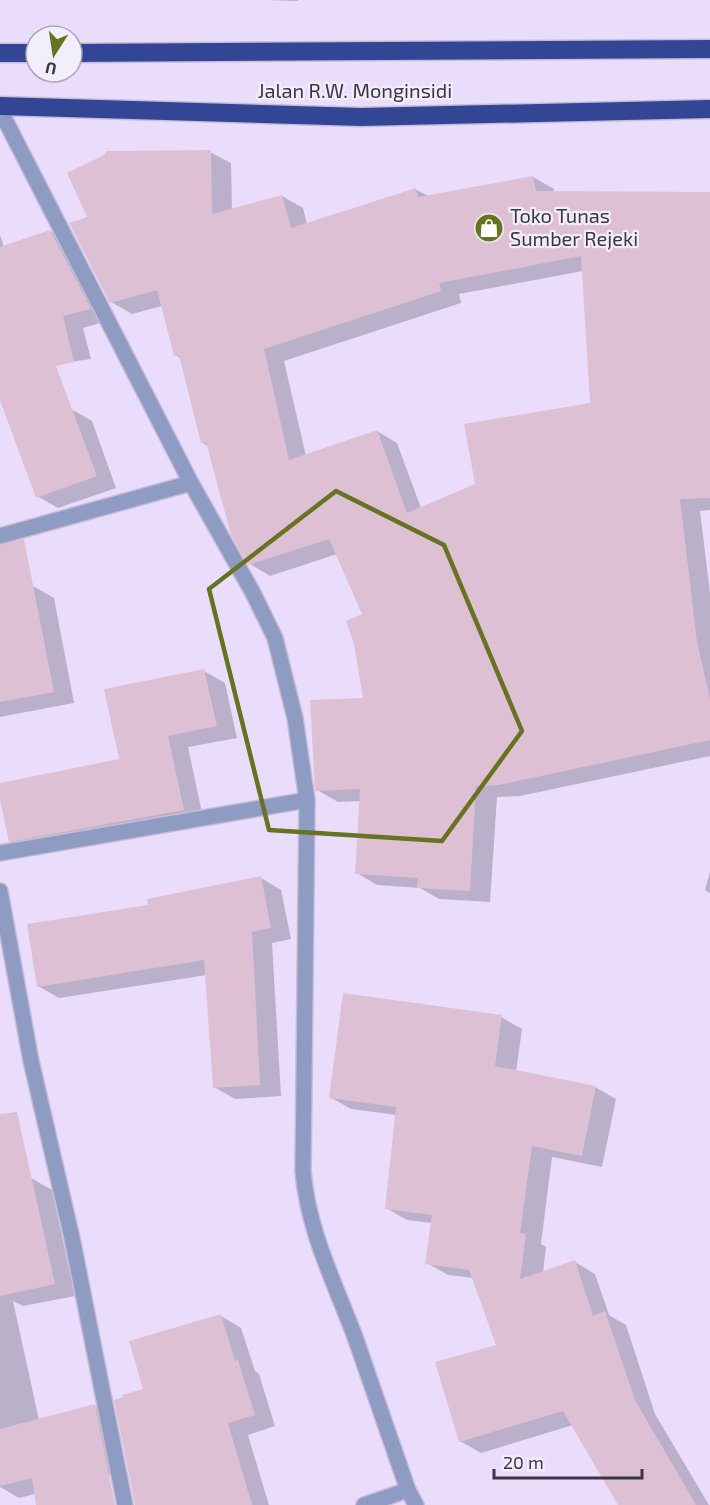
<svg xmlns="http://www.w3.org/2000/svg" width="710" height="1505" viewBox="0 0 710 1505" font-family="'Exo 2',sans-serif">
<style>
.shadow{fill:#0003;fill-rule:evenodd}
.building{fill:#dec0d4;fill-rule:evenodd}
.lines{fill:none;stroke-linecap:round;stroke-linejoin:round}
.street-casing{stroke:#c7bcd7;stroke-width:18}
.highway-casing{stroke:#c7bcd7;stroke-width:21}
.street{stroke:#8e9cc3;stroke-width:15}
.highway{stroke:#324695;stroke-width:18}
.marked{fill:none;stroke:#66731f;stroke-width:4.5;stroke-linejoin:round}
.labels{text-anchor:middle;stroke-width:4.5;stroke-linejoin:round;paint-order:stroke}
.street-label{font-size:20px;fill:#3b3642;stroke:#f3eefb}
.poi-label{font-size:20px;fill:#3b3642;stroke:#f3eefb;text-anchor:start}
</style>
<rect width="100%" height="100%" fill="#eaddfc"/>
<g class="shadow">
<polygon points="266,0 298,0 298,1"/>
<path d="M210,152l21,11 1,47 50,-14 21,12 4,16 108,-35 13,7 105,-19 21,12v4l156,4v313l-10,1 10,82v163l-190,40 -23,1 -7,105 -51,-3 -19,-11 -43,-3 -20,-12 4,-72 -23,1 -21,-12 48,-90 -1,-85 -27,-61 -67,22 -20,-12 -41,-117 -7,-5 -21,-83 -5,-4 -14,-49 -30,8 -21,-12 -22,-84zM583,271l9,134 -115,80 -56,23 -24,-65 -20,-12 -71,25 -22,-95 177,-58 -2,-9z"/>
<polygon points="50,231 71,243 110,320 83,328 91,359 0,372 0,235 4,247"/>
<polygon points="71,409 92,421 116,488 58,508 37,496"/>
<polygon points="33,586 54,598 74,703 0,717 0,592"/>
<polygon points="204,671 225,683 237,738 188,747 204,822 31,853 11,841 0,785 121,760"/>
<polygon points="710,872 710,893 705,890"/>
<polygon points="261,878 281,890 291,939 272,943 281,1096 235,1099 214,1087 207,975 59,998 38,986 150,906"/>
<polygon points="501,1017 522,1029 516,1072 595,1087 616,1099 602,1167 552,1157 541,1244 546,1247 543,1273 575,1262 595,1274 609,1315 626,1325 655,1414 709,1505 619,1505 573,1425 481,1453 460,1441 498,1346 474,1278 448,1275 427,1263 432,1223 407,1220 386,1208 397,1115 351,1109 330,1097"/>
<polygon points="31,1178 52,1190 75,1296 23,1306 13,1301 39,1420 95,1406 116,1418 126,1471 19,1498 0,1487 0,1185"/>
<polygon points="221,1316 241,1328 255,1371 259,1374 275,1426 248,1435 269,1505 184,1505 144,1390"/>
</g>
<g class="building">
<path d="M211,150l1,64 70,-19 9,33 125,-40 2,9 115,-21 3,15 174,1v306l-30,1 17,143 13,57v41l-211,45 -23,1 -6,105 -53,-3 1,-10 -63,-4 5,-85 -45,2 -5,-91 53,-2 -9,-54 -8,-23 16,-7 -33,-75 -81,26 -17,-30 -25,-93 -5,1 -22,-88 -5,1 -17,-66 -47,13 -41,-80 18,-6 -20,-44 37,-18 3,-4zM581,256l9,147 -126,21 11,60 -68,29 -30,-83 -88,30 -25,-111 177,-58 -2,-8z"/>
<polygon points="50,230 91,309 63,316 74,362 56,366 97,476 36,498 0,400 0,247"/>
<polygon points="24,539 54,692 0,702 0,545"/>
<polygon points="204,669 217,726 168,736 184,810 9,842 0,800 0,783 119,759 104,689"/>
<polygon points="261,876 271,928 252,932 260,1085 213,1088 204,960 37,987 27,924 148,905 147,899"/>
<polygon points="343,993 502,1015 495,1066 596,1086 582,1156 532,1146 520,1233 526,1234 520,1279 575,1260 593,1316 605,1311 635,1400 696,1505 618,1505 563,1411 459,1442 435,1362 496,1345 469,1270 425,1264 432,1215 385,1209 396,1107 329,1098"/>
<polygon points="17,1112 55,1284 0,1296 0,1114"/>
<polygon points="221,1314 235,1361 238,1360 255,1415 228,1423 252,1505 135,1505 114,1400 123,1397 122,1395 143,1389 129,1341"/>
<polygon points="95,1404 115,1505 36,1505 32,1478 0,1486 0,1429"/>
</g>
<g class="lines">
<g class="street-casing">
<g id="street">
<path d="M0,110l191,373 62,110 22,45 20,80 12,82 -4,371c5,60 31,110 52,166 18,51 35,102 53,153l8,15"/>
<polyline points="0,536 191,483"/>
<polyline points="0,853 307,800"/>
<polyline points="0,891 31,1061 72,1238 125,1505"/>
<polyline points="364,1505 408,1490"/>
</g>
</g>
<g class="highway-casing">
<g id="highway">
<polyline points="0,53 36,53"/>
<polyline points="72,53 710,49"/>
<polyline points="0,106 361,117 710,109"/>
</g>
</g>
<use href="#street" class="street"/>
<use href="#highway" class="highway"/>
</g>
<path class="marked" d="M336,491l108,54 78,186 -80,110 -173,-11 -60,-241z"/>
<defs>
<g id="shop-disc" transform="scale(1.5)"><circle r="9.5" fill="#66731f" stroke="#f3eefb"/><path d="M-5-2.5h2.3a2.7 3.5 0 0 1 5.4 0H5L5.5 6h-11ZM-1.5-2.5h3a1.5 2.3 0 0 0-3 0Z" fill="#fff"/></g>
</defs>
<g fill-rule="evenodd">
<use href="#shop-disc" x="489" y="228"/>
</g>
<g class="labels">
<g class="street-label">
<text x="355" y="98">Jalan R.W. Monginsidi</text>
</g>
<g class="poi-label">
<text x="510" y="223">Toko Tunas<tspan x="510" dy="23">Sumber Rejeki</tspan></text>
</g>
</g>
<g transform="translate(54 54) rotate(192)"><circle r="28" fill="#f3eefb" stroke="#a9a4b1" stroke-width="1.5"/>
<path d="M0-4.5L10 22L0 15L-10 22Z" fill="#66731f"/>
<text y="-9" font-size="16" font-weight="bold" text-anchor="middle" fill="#3b3642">U</text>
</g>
<path d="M494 1469v9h148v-9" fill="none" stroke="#3b3642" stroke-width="3"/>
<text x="503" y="1469" font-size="18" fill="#3b3642" stroke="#f3eefb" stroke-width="4.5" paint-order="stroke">20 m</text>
</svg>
